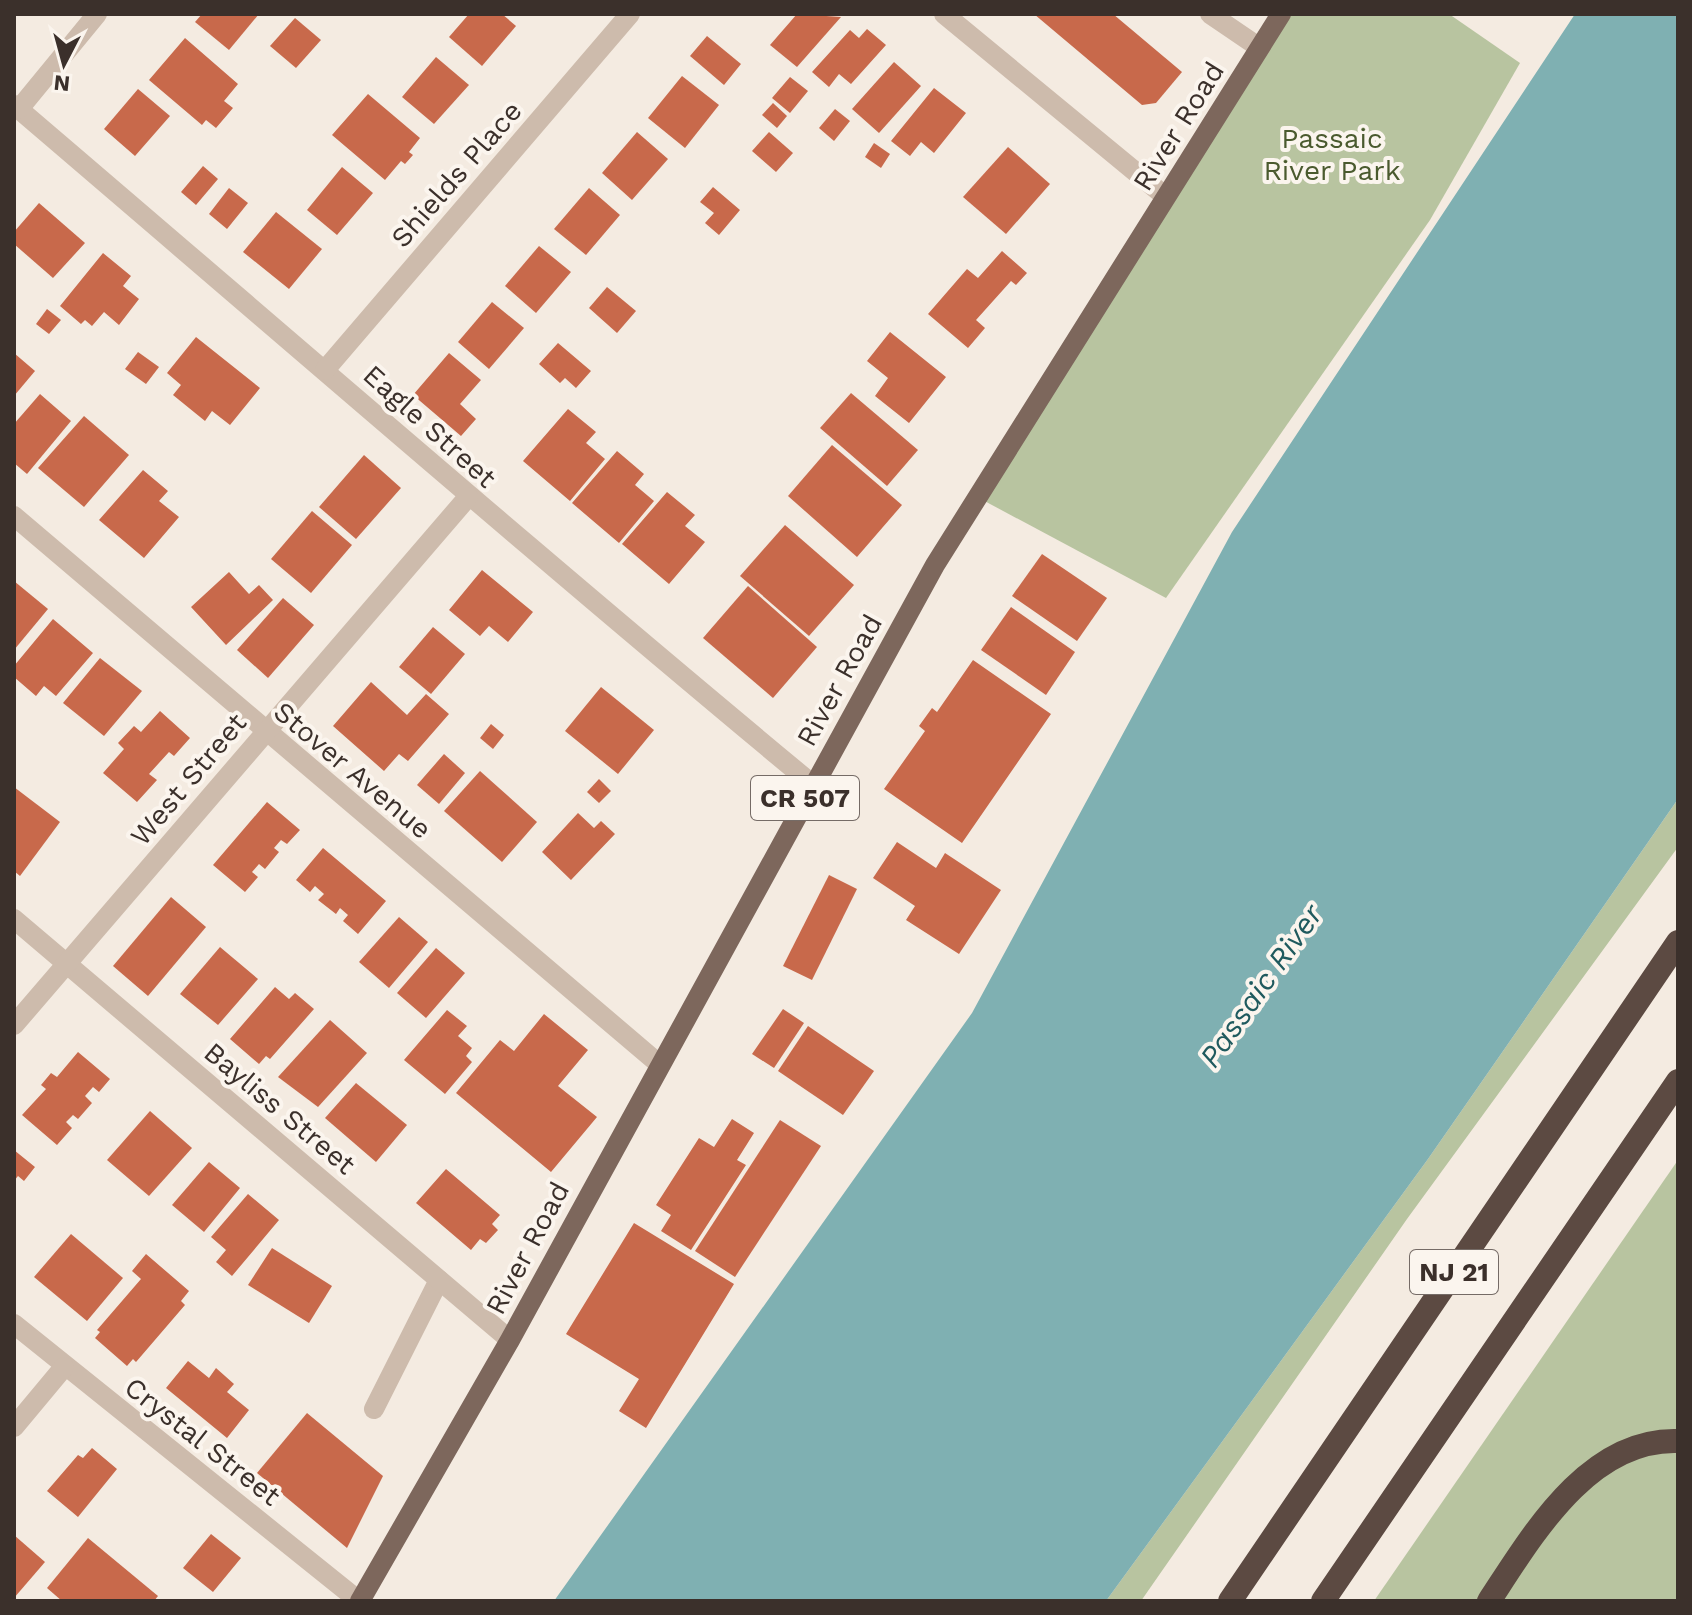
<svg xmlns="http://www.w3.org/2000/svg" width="1692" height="1615" viewBox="0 0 1692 1615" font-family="'Work Sans',sans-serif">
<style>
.green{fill:#b8c4a0}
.water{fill:#7fb0b2}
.building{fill:#c8694b}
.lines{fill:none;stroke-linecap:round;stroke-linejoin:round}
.lane{stroke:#cdbbac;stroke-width:20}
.street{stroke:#cdbbac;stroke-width:20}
.primary{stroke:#7d675c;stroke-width:20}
.highway{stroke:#5c4a42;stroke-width:24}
.labels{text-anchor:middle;stroke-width:8;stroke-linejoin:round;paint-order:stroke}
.shield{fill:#fbf5ee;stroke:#756b66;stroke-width:2}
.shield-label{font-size:26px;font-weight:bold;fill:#3b302b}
.street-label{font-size:28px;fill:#3b302b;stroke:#fbf5ee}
.park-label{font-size:28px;fill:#4a5a2e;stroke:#fbf5ee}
.water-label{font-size:30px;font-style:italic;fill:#1f5a5e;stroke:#fbf5ee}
</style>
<rect width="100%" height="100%" fill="#f4ebe1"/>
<g class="green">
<polygon points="1281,14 1449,14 1520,63 1430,220 1166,598 977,497"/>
<polygon points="1678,799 1678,847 1407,1219 1141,1601 1106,1601 1428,1159"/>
<polygon points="1678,1160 1678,1601 1374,1601"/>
</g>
<polygon class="water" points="1575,14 1678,14 1678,799 1428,1159 1106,1601 554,1601 972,1013 1232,532"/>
<g class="building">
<polygon points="202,14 259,14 229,50 195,22"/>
<polygon points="469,14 502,14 516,26 482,66 449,37"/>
<polygon points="797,14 841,17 797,67 770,45"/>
<polygon points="1034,14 1113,14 1182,72 1156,103 1142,105"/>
<polygon points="295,18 321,40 296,68 270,46"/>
<polygon points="867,29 886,45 851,84 839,74 829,87 812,72 850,30 859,38"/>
<polygon points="707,36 741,64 724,85 690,56"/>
<polygon points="185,38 238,84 224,101 233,108 216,128 206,120 202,125 149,80"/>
<polygon points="436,57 469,85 434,124 402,97"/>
<polygon points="894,62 921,86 879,133 852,109"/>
<polygon points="682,76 719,105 685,148 648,118"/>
<polygon points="790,77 808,91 790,113 772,98"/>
<polygon points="934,88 966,113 934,153 921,142 910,156 891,141"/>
<polygon points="138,89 170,116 135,156 104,129"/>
<polygon points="368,94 420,138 409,152 413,155 405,164 401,161 385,180 332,135"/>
<polygon points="773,103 787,116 777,128 762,115"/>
<polygon points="835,109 850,121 834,141 819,128"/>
<polygon points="637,132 668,159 632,200 602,173"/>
<polygon points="769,132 793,153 776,172 752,151"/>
<polygon points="874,143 890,154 881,168 865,157"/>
<polygon points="1008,147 1050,184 1006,234 963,197"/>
<polygon points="203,166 218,179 196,205 181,192"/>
<polygon points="342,167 373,193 337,235 307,210"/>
<polygon points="713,187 740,210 719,235 705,223 714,213 700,202"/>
<polygon points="229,188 248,203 227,229 209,214"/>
<polygon points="589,188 620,215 586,255 554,229"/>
<polygon points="39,203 85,243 53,278 14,244 14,232"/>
<polygon points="276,212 322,249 289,289 243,252"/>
<polygon points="539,246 571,272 536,313 505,286"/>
<polygon points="1002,251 1027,273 1016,285 1011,281 976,320 985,328 968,348 928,314 967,269 978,278"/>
<polygon points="103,253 131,276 123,286 139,299 119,325 104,312 92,326 85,320 81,324 60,306"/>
<polygon points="607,287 636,311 617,333 589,308"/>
<polygon points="492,302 524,328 489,369 458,342"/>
<polygon points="47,309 61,320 49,334 36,324"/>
<polygon points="890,332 946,377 909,423 875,396 888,378 867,361"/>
<polygon points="196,337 260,388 230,425 212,411 205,421 173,395 181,385 167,373"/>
<polygon points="558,343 591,371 576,388 565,378 560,383 539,364"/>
<polygon points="138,352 159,367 146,384 125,369"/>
<polygon points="14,353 35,371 14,396"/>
<polygon points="449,353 481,380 460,404 476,419 461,436 413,395"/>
<polygon points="851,393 918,450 887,486 820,428"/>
<polygon points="40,394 71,421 27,474 14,463 14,424"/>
<polygon points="568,409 596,432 586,443 605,459 570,501 523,461"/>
<polygon points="84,416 129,455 84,507 38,468"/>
<polygon points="832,445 902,505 857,557 788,496"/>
<polygon points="617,451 644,474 635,485 654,501 619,543 572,503"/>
<polygon points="364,455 401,488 356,539 319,507"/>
<polygon points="143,470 168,491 159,501 179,517 144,558 99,520"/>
<polygon points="667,492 695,515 685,526 705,542 669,584 622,544"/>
<polygon points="312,511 352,545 311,593 271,559"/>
<polygon points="785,525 854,585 809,636 740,576"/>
<polygon points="1042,554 1107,598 1077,641 1012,596"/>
<polygon points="482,570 533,612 508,642 489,626 480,636 449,610"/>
<polygon points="229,572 249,594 259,585 273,600 226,645 191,607"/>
<polygon points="14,581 48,609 14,650"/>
<polygon points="748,586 817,647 773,698 703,638"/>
<polygon points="283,598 314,625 268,678 237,650"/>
<polygon points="1011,607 1075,652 1046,695 981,650"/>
<polygon points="53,619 93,653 56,696 44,686 36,696 14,677 14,666"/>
<polygon points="433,627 465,654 431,694 399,667"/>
<polygon points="100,658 142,691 104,736 63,703"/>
<polygon points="973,660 1051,714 962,843 884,789 925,731 919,726 932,708 937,712"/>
<polygon points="371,682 407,715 426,694 449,714 408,761 399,754 384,771 333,726"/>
<polygon points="601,687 654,730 618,774 565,731"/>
<polygon points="160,711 190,738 174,756 169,752 149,774 157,780 137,802 103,773 124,749 118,743 134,726 141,732"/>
<polygon points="491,724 504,735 493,749 480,738"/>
<polygon points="444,754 465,773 439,804 417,785"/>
<polygon points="480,771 537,822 502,862 444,811"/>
<polygon points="599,779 611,791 599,803 587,792"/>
<polygon points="14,787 60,822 20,876 14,871"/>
<polygon points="267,802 300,830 287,844 281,840 274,848 279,852 265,869 259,864 252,872 258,877 245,892 213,865"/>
<polygon points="578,813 594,828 601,821 615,834 571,880 542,852"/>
<polygon points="897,842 936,868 945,853 1001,890 959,954 906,920 915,906 873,878"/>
<polygon points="323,848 386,901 358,934 343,921 348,915 340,908 336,914 318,900 324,894 315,886 310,892 296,880"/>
<polygon points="829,875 857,889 812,980 783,966"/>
<polygon points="171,897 206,927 148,996 113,966"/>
<polygon points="399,917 428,942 389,988 359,962"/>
<polygon points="220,947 258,979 218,1025 180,994"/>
<polygon points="436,948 465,973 426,1018 397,993"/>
<polygon points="275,987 289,999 295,993 314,1009 270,1059 266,1056 259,1064 230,1039"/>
<polygon points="783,1009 804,1023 774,1068 752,1054"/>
<polygon points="447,1010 467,1026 458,1036 472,1048 466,1056 472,1062 445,1094 404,1060"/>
<polygon points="544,1014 588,1050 558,1086 597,1117 551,1172 456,1093 500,1040 514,1051"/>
<polygon points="330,1020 367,1053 318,1107 278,1077"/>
<polygon points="808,1026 874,1071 843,1115 778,1071"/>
<polygon points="78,1052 110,1079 99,1092 93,1087 85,1096 92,1103 78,1119 73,1115 66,1122 72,1128 57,1145 22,1115 46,1089 41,1085 51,1073 57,1077"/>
<polygon points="356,1083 407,1125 376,1162 325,1118"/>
<polygon points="150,1111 192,1148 149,1196 107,1160"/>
<polygon points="732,1119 754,1133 737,1160 746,1165 691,1250 661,1231 671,1215 656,1205 699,1138 714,1147"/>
<polygon points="780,1120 821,1146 735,1277 695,1251"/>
<polygon points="14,1150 35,1167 24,1181 18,1176 14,1181"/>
<polygon points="209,1162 240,1188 204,1232 172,1205"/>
<polygon points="446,1169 500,1215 492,1224 498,1230 486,1243 480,1239 471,1250 416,1203"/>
<polygon points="248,1194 279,1220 232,1276 216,1262 226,1250 211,1237"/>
<polygon points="634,1223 734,1284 646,1428 619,1411 639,1379 566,1334"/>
<polygon points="71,1234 123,1278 87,1321 34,1277"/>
<polygon points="272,1248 332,1286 309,1323 248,1285"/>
<polygon points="146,1254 189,1291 181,1301 185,1305 136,1362 133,1359 127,1366 95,1338 100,1332 97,1330 141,1279 132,1271"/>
<polygon points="188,1361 209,1378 216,1368 234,1384 227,1392 249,1410 227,1438 166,1388"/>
<polygon points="307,1413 383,1476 347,1548 257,1473"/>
<polygon points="92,1448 117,1469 78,1517 47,1491 78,1455 83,1458"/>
<polygon points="211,1534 241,1558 213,1592 183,1568"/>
<polygon points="14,1535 45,1562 14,1598"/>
<polygon points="88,1538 158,1596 154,1601 62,1601 47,1588"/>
</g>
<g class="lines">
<g class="lane">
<polyline points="1210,14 1260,48"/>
<polyline points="374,1409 439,1280"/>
</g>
<g class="street">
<polyline points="944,14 1166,197"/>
<path d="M14,105c266,227 529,456 798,679"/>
<polyline points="19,109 97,14"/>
<polyline points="325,370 630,14"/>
<polyline points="14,516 659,1064"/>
<polyline points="14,919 510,1340"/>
<polyline points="14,1025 468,497"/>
<polyline points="14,1324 359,1601"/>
<polyline points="14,1427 64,1367"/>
</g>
<polyline class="primary" points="360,1601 510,1340 935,565 1281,14"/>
<g class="highway">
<polyline points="1230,1601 1678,942"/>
<polyline points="1323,1601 1678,1081"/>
<path d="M1489,1601c43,-65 99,-163 189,-160"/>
</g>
</g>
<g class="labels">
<g class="shield">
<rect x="751" y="776" width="108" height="44" rx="6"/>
<rect x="1410" y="1250" width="88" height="44" rx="6"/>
</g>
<g class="shield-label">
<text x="805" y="807">CR 507</text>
<text x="1454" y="1281">NJ 21</text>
</g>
<g class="street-label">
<text transform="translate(1178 126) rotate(-58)" y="10">River Road</text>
<text transform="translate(456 174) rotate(-49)" y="10">Shields Place</text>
<text transform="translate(430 426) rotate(42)" y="10">Eagle Street</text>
<text transform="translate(839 680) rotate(-61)" y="10">River Road</text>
<text transform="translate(353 770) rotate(40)" y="10">Stover Avenue</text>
<text transform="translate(188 779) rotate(-50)" y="10">West Street</text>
<text transform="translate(280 1108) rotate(40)" y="10">Bayliss Street</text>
<text transform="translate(527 1248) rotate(-62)" y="10">River Road</text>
<text transform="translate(203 1441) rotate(38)" y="10">Crystal Street</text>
</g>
<g class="park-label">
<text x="1332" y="148">Passaic<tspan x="1332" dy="32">River Park</tspan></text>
</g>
<g class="water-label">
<text transform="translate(1261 986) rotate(-55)" y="10">Passaic River</text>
</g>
</g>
<rect width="1692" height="1615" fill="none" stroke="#3b302b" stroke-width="32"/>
<g transform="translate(64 64) rotate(186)" stroke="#fbf5ee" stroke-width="6" paint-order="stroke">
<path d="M0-6L14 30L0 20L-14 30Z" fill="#3b302b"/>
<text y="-12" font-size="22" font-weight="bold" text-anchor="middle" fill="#3b302b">N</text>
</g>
</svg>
